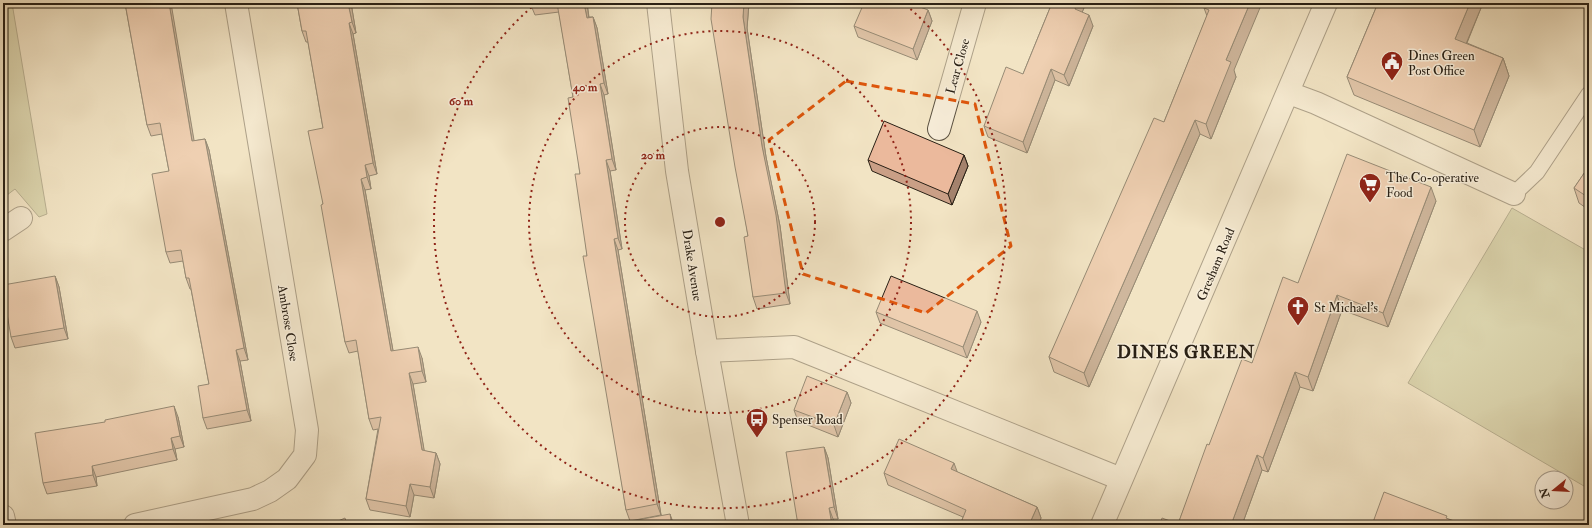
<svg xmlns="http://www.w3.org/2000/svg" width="1592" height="528" viewBox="0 0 1592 528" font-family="'IM FELL Double Pica',serif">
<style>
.green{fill:#bfc291;stroke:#747153}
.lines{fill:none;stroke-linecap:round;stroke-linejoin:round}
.lane-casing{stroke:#5b5141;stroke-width:17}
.street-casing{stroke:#5b5141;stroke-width:24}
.lane{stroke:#f7edd9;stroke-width:15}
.street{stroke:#f7edd9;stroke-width:22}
.wall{fill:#ca9f86;stroke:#292015}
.shaded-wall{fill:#a4826d;stroke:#292015}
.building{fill:#ebb99c;stroke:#292015}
.marked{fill:none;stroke:#de560c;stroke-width:3;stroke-dasharray:8 5;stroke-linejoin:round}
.ring{fill:none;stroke:#8f2418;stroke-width:2;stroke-dasharray:2 4}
.labels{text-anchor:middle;stroke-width:3;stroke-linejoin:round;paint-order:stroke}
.poi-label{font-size:13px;fill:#292015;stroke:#f7edd9;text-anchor:start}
.street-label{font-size:13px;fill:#292015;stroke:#f7edd9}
.district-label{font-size:17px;font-weight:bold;letter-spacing:1px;fill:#292015;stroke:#f7edd9}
.centre{fill:#8f2418;stroke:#f7edd9;stroke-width:2}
.ring-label{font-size:12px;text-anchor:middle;font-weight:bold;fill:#8f2418;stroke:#f7edd9;stroke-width:3;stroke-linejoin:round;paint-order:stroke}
</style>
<rect width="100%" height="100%" fill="#f2e4c4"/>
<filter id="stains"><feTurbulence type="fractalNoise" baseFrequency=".005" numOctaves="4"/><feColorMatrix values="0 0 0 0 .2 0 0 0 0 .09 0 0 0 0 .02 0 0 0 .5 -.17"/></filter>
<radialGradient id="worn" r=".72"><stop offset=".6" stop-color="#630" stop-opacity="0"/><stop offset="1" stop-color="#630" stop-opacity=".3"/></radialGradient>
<g class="green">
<polygon points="3,3 12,3 47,214 39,217 15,189 3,198"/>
<polygon points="1512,208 1589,252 1589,489 1408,383"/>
</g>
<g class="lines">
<g class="lane-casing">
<polyline id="lane" points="1514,194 1537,172 1589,94"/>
</g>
<g class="street-casing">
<g id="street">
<polyline points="658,3 677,171 707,351 738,525"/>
<polyline points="1289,93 1316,103 1514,194"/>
<polyline points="939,129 975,3"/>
<polyline points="3,230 21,218"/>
<polyline points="707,351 794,347 1121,479"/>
<polyline points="3,516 5,525"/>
<polyline points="135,525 253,499 270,491 287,479 305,455 307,430 236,3"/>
<polyline points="1102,525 1326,3"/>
</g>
</g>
<use href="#lane" class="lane"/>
<use href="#street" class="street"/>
</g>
<g class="wall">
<polygon points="125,3 194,141 205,139 209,150 248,360 240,361 251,421 207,429 203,418 209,384 191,289 190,289 186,278 183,261 170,263 166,252 169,171 162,134 151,136 147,125"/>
<polygon points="297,3 351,3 356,33 353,34 377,174 369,176 371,189 365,190 393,351 422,358 426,382 413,384 424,451 436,453 440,464 434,498 414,495 410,517 370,510 366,499 378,429 373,430 369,419 358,351 349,353 345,342 323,204 323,128 308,42 306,42 302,31"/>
<polygon points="530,3 587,3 589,17 593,17 597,28 608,94 604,95 616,170 610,171 622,249 618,250 661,515 630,521 626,510 587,256 573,97 559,12 535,15"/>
<polygon points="712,3 749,3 747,28 766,157 780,226 790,304 757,309 753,297 748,236"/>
<polygon points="1052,3 1086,3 1082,12 1093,26 1069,86 1055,80 1027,153 988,137 984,126 1023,74"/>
<polygon points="1206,3 1236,77 1211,139 1200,134 1089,387 1054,372 1049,357 1164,122 1207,16 1204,8"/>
<polygon points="1378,3 1483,3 1467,43 1503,58 1509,76 1480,147 1354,95 1347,77"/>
<polygon points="928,10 932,21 917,60 858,37 854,26"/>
<polygon points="964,155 968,166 952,205 872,171 868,160"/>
<polygon points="1589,166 1589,210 1579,203 1574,188"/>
<polygon points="1436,201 1388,327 1342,310 1313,391 1300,387 1268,472 1262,470 1242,525 1160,525 1178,524 1209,445 1252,363 1298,283"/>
<polygon points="55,276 59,287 68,339 15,348 11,337"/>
<polygon points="876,312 981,322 967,358 880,323"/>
<polygon points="847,392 851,403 838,437 798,421 794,410"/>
<polygon points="178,417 184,447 175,449 177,460 96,477 97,486 47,494 43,483"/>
<polygon points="824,447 828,458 838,519 833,519 834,525 798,525"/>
<polygon points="957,472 1037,507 1041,518 1038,525 964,525 962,520 963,517 888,485 884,473"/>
</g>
<g class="shaded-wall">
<polygon points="169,3 171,3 196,152 192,141"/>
<polygon points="348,3 351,3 356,33 352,22"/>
<polygon points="584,3 587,3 590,29 587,18"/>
<polygon points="744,3 749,3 747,28 766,157 780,226 790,304 786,293 762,146 743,17"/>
<polygon points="1077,3 1086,3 1079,20 1075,9"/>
<polygon points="1250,3 1262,3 1234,70 1236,77 1211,139 1206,124 1226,60"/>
<polygon points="1470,3 1483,3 1461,56 1455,39"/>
<polygon points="928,10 932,21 917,60 913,49"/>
<polygon points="1089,15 1093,26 1069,86 1064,75"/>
<polygon points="593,17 597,28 608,94 604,83"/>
<polygon points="349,23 353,34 377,174 373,163"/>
<polygon points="1503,58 1509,76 1480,147 1474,130"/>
<polygon points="1051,69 1055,80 1027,153 1023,142"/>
<polygon points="600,84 604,95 616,170 612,159"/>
<polygon points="1195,120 1200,134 1089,387 1084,373"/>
<polygon points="205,139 209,150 248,360 244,348"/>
<polygon points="964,155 968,166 952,205 948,194"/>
<polygon points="606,160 610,171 622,249 618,238"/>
<polygon points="365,165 369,176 371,189 367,177"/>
<polygon points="361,179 365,190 395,362 391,351"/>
<polygon points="1431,187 1436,201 1388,327 1383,313"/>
<polygon points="614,239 618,250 661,515 657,504"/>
<polygon points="55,276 59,287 68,339 64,328"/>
<polygon points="1337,295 1342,310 1313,391 1308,377"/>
<polygon points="977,311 981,322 967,358 963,347"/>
<polygon points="418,347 422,358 426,382 422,371"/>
<polygon points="236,350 240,361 251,421 247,410"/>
<polygon points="1295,372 1300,387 1268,472 1263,458"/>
<polygon points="409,373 413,384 426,461 422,450"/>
<polygon points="847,392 851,403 838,437 834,425"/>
<polygon points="174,406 178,417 184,447 180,436"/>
<polygon points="171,438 175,449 177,460 173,449"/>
<polygon points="824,447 828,458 838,519 834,507"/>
<polygon points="436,453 440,464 434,498 430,487"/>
<polygon points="1257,455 1262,470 1242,525 1231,525"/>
<polygon points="954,463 958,474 951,469"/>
<polygon points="92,466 96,477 97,486 93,475"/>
<polygon points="410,484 414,495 410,517 406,506"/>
<polygon points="1037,507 1041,518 1038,525 1029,525"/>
<polygon points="829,508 833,519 834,525 832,525"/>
<polygon points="670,514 674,525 672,525"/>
</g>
<g class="building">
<polygon points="125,3 169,3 192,141 205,139 244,348 236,350 247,410 203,418 198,386 209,384 189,278 186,278 181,250 166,252 152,174 169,171 160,123 147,125"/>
<polygon points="297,3 348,3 352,22 349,23 373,163 365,165 367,177 361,179 391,351 418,347 422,371 409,373 422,450 436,453 430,487 410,484 406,506 366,499 381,417 369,419 356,340 345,342 321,205 323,204 308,131 323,128 306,31 302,31"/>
<polygon points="530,3 540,3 531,4"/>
<polygon points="557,3 584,3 587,18 593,17 604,83 600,84 612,159 606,160 618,238 614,239 657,504 626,510 583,256 587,256 575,174 580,174 568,98 573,97"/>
<polygon points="712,3 744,3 743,17 762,146 776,215 786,293 753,297 744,237 748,236 735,167 711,19"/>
<polygon points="864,3 910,3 928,10 913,49 854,26"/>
<polygon points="1052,3 1077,3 1075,9 1089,15 1064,75 1051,69 1023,142 984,126 1006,67 1023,74"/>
<polygon points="1206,3 1250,3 1226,60 1231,62 1206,124 1195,120 1084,373 1049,357 1154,118 1164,122 1209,10 1204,8"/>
<polygon points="1378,3 1470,3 1455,39 1503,58 1474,130 1347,77"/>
<polygon points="884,121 964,155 948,194 868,160"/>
<polygon points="1347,154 1431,187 1383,313 1337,295 1308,377 1295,372 1263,458 1257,455 1231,525 1160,525 1162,518 1178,524 1207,444 1209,445 1242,359 1252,363 1283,277 1298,283"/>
<polygon points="1589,166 1589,198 1574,188"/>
<polygon points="55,276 64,328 11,337 3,290 3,285"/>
<polygon points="891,276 977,311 963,347 876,312"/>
<polygon points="807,376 847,392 834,425 794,410"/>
<polygon points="174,406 180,436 171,438 173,449 92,466 93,475 43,483 35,433 105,422 105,420"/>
<polygon points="899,439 954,463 951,469 1037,507 1029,525 974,525 962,520 966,510 884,473"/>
<polygon points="824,447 834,507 829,508 832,525 798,525 786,452"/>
<polygon points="1384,492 1447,516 1446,518 1465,525 1372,525"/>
<polygon points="670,514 672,525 638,525 637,520"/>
<polygon points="345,518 347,525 329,525"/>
</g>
<path d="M0 0H1592V528H0ZM846,81l129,23 36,142 -85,67 -123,-39 -34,-134z" fill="#f2e4c4" fill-opacity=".55" fill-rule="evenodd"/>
<path class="marked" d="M846,81l129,23 36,142 -85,67 -123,-39 -34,-134z"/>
<g class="ring">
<circle cx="720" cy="222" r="95"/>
<circle cx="720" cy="222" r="191"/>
<path d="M906 5A286 286 0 1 1 534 5"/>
</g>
<defs>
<g id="civic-pin" transform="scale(1.15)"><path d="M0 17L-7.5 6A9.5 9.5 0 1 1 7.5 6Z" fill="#8f2418" stroke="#f7edd9"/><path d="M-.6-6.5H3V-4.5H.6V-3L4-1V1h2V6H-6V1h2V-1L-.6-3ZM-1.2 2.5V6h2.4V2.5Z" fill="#fff"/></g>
<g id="supermarket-pin" transform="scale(1.15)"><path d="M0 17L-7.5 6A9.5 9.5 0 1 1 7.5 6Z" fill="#8f2418" stroke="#f7edd9"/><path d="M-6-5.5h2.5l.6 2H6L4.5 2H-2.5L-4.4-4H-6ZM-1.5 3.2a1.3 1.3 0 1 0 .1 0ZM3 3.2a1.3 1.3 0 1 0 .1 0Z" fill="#fff"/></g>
<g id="church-pin" transform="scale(1.15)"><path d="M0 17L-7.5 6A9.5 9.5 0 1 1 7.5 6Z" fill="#8f2418" stroke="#f7edd9"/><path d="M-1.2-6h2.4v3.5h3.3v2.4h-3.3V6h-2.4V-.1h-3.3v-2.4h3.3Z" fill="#fff"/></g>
<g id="bus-pin" transform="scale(1.15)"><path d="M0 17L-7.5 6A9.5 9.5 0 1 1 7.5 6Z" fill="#8f2418" stroke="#f7edd9"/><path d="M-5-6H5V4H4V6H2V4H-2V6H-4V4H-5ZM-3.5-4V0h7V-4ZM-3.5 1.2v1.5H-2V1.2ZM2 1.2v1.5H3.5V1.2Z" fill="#fff"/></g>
</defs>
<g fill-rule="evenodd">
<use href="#civic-pin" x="1392" y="62"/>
<use href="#supermarket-pin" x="1370" y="184"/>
<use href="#church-pin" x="1298" y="307"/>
<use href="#bus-pin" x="757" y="419"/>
</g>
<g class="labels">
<g class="poi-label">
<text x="1408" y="60">Dines Green<tspan x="1408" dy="15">Post Office</tspan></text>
<text x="1386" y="182">The Co-operative<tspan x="1386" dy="15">Food</tspan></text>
<text x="1314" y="312">St Michael's</text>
<text x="772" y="424">Spenser Road</text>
</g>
<g class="street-label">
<text transform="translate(957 66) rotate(-74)" y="5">Lear Close</text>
<text transform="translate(1215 264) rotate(-67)" y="5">Gresham Road</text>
<text transform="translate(693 265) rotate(81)" y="5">Drake Avenue</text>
<text transform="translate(289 323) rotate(81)" y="5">Ambrose Close</text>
</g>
<g class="district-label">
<text x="1186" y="358">DINES GREEN</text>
</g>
</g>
<circle cx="720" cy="222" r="6" class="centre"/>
<g class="ring-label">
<text x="585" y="91">40 m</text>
<text x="461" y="105">60 m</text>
<text x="653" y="159">20 m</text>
</g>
<rect width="1592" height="528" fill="none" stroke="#f2e4c4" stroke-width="16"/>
<rect x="4" y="4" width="1584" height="520" fill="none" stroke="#292015" stroke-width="2"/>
<rect x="8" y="8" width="1576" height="512" fill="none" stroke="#292015"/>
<g transform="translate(1554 490) rotate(252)"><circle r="19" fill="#f7edd9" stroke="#a59b8b"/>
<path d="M0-3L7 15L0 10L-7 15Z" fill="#8f2418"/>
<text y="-6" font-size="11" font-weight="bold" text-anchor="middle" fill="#292015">N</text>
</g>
<rect width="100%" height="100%" filter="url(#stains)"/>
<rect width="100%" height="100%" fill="url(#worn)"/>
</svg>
